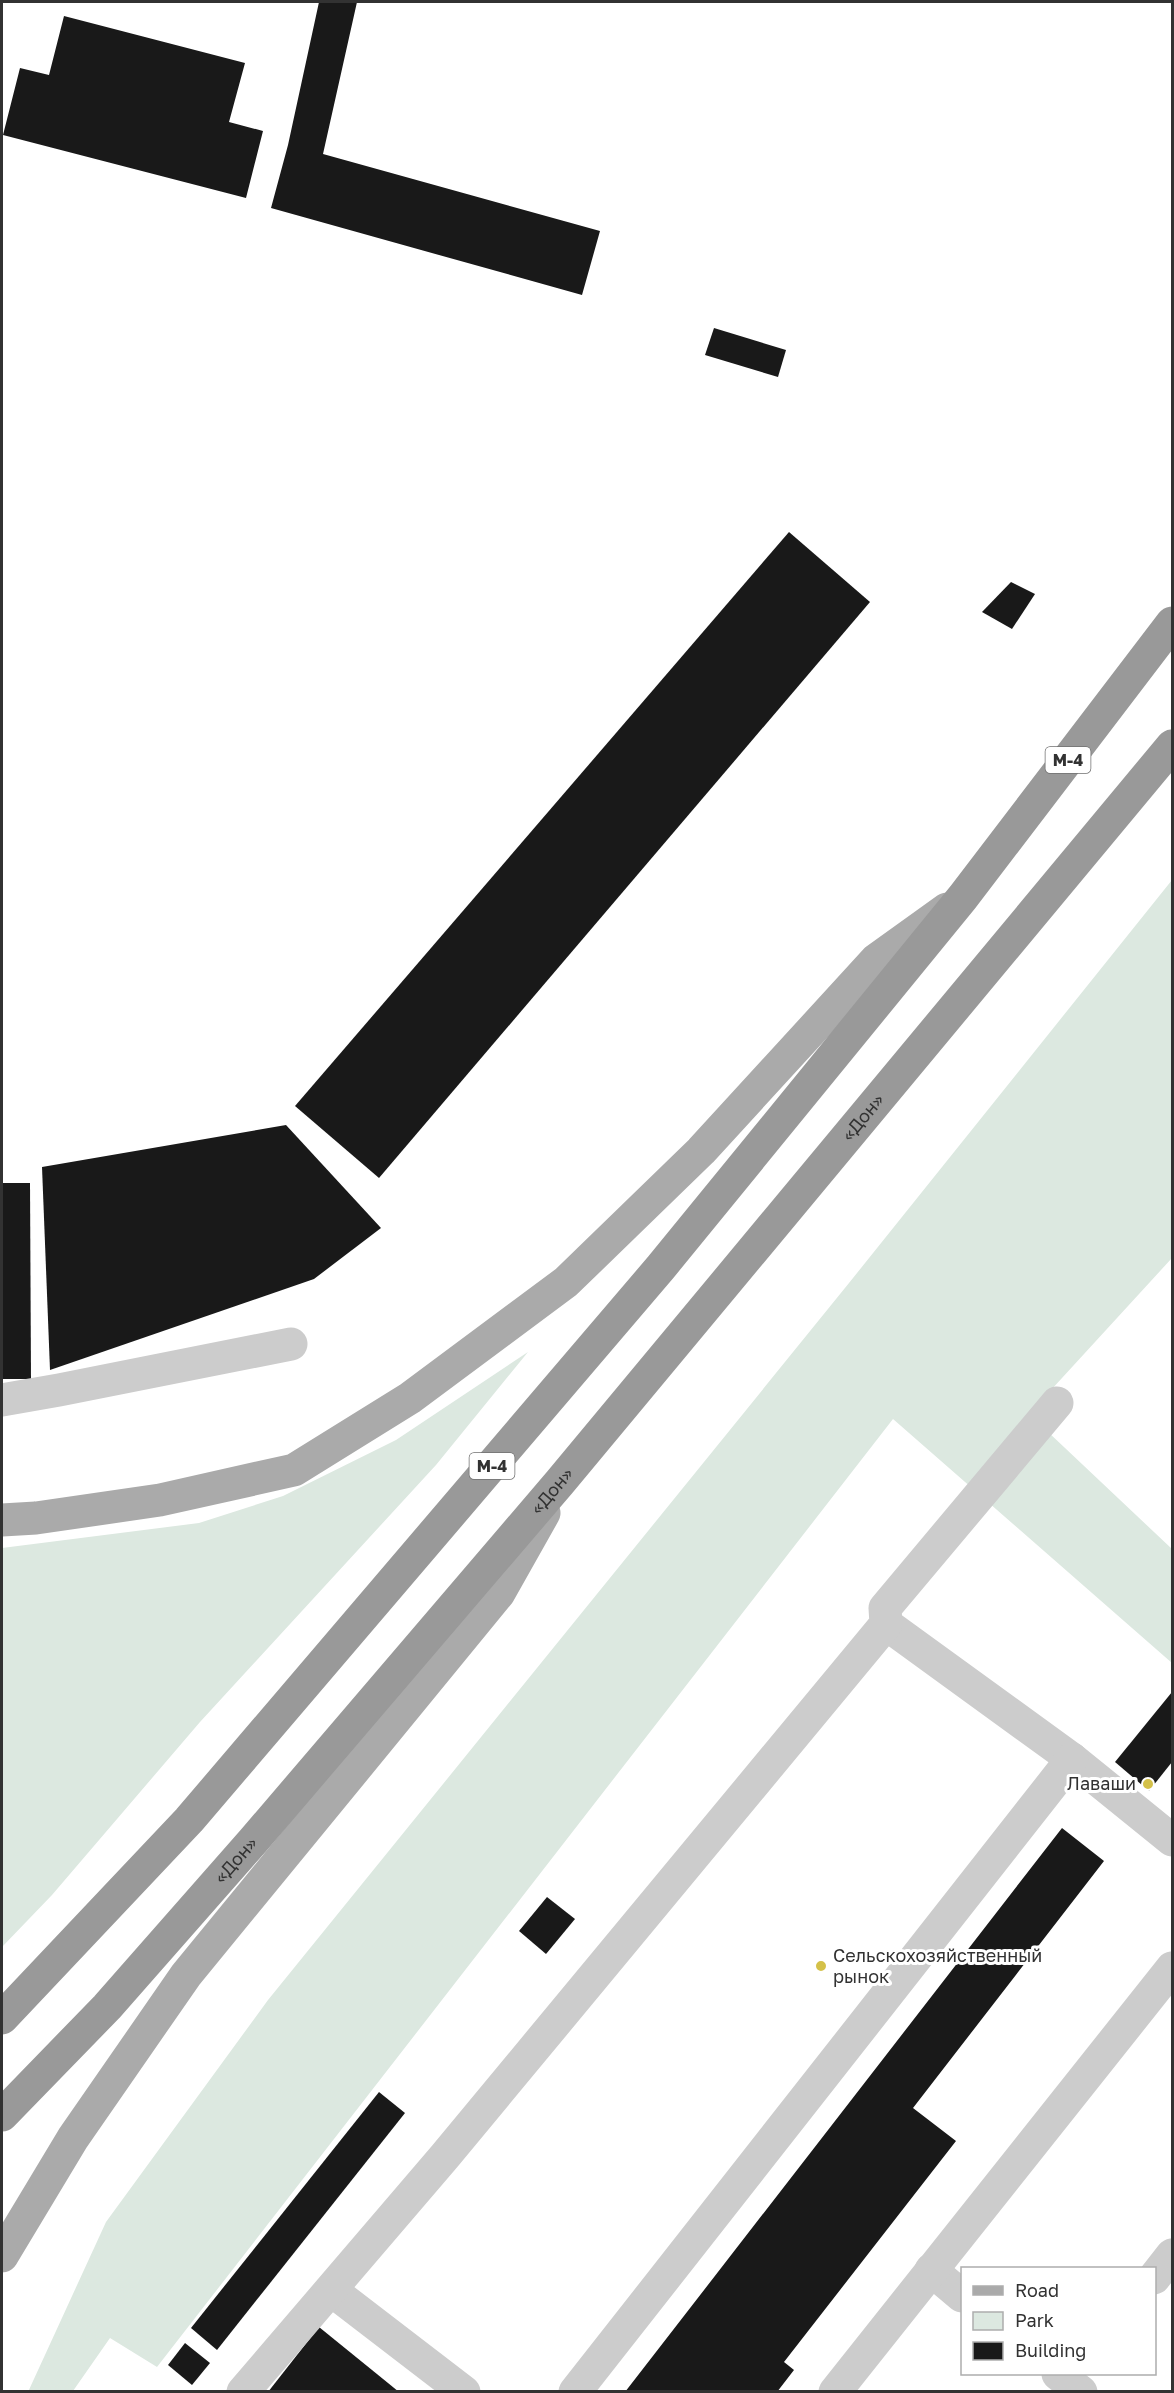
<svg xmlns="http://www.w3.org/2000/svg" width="1174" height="2393" viewBox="0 0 1174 2393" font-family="'Golos Text',sans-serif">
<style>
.green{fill:#dce8e0}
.building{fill:#191919}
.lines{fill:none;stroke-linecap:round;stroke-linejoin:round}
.minor{stroke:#ccc;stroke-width:33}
.major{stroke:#aaa;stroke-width:33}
.highway{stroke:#999;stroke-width:33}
.poi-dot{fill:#d4c149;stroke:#fff;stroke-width:2}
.labels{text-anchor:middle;stroke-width:6;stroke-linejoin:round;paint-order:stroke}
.shield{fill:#fff;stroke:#707070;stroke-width:1.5}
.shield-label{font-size:16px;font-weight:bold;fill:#323232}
.street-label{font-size:18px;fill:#323232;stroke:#fff}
.poi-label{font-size:18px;fill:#323232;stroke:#fff;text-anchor:end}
</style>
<rect width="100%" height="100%" fill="#fff"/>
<g class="green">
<polygon points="1172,880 1172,1258 1029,1414 1172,1549 1172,1663 893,1419 157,2367 110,2338 73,2391 28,2392 106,2222 268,2000 849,1283"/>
<polygon points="528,1352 436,1465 200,1722 52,1895 2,1947 2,1548 199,1523 283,1496 396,1440"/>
</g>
<g class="building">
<polygon points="319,2 357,2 323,154 600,231 582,295 271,208 288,145"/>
<polygon points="64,16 245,63 229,122 263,131 246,198 3,135 20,68 49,75"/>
<polygon points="714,328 786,350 778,377 705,355"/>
<polygon points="789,532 870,602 379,1178 295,1106"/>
<polygon points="1011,582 1035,594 1012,629 982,612"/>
<polygon points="286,1125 381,1228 314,1279 50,1370 42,1167"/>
<polygon points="2,1183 30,1183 31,1379 2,1379"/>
<polygon points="1172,1692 1172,1762 1149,1791 1115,1762"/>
<polygon points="1062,1828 1104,1861 913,2108 956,2141 784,2362 794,2370 777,2392 625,2392"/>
<polygon points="547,1897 575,1919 546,1954 519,1931"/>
<polygon points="379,2092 405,2113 217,2350 191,2328"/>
<polygon points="319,2327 388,2383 399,2392 268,2392"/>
<polygon points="185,2343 210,2363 192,2385 168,2365"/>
</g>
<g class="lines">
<g class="minor">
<polyline points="2,1400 59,1390 291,1344"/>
<polyline points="886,1624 1072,1759 1172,1840"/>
<polyline points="931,2270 962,2296"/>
<polyline points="1154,2278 1172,2255"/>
<polyline points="331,2290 464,2392"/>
<polyline points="1058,2374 1081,2392"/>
<polyline points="243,2392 445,2156 886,1624 885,1608 1057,1403"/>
<polyline points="575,2392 1072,1759"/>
<polyline points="835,2392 1172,1968"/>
</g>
<g class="major">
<polyline points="2,1520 36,1518 160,1500 294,1470 410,1398 566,1282 701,1151 876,960 947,909"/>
<polyline points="2,2256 73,2138 186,1975 499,1593 544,1513"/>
</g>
<g class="highway">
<polyline points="2,2018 189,1820 661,1267 963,897 1172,623"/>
<path id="s1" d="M2,2115l105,-108 146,-166 307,-359 612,-736"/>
</g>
</g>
<g class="poi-dot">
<circle cx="1148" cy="1784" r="6"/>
<circle cx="821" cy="1966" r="6"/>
</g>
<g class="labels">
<g class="shield">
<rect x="1045.5" y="747" width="45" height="26" rx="4.5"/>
<rect x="469.5" y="1453" width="45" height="26" rx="4.5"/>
</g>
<g class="shield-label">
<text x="1068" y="766">М-4</text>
<text x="492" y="1472">М-4</text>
</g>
<g class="street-label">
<text dy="6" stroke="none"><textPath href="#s1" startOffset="1318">«Дон»</textPath></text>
<text dy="6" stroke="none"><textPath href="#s1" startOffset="832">«Дон»</textPath></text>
<text dy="6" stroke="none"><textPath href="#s1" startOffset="346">«Дон»</textPath></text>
</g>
<g class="poi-label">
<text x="1136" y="1790">Лаваши</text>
<text x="833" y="1962" text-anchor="start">Сельскохозяйственный<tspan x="833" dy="21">рынок</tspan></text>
</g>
</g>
<rect width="1174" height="2393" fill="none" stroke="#323232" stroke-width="6"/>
<rect x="961" y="2267" width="195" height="108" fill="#ffffff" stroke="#adadad" stroke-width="1.5"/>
<rect x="973" y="2286" width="30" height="9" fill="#aaaaaa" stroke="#adadad" stroke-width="1.5"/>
<text x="1015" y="2297" font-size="18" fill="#323232">Road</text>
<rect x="973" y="2312" width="30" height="18" fill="#dce8e0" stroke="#adadad" stroke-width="1.5"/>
<text x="1015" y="2327" font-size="18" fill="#323232">Park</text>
<rect x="973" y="2342" width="30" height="18" fill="#191919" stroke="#adadad" stroke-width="1.5"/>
<text x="1015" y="2357" font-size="18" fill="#323232">Building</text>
</svg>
